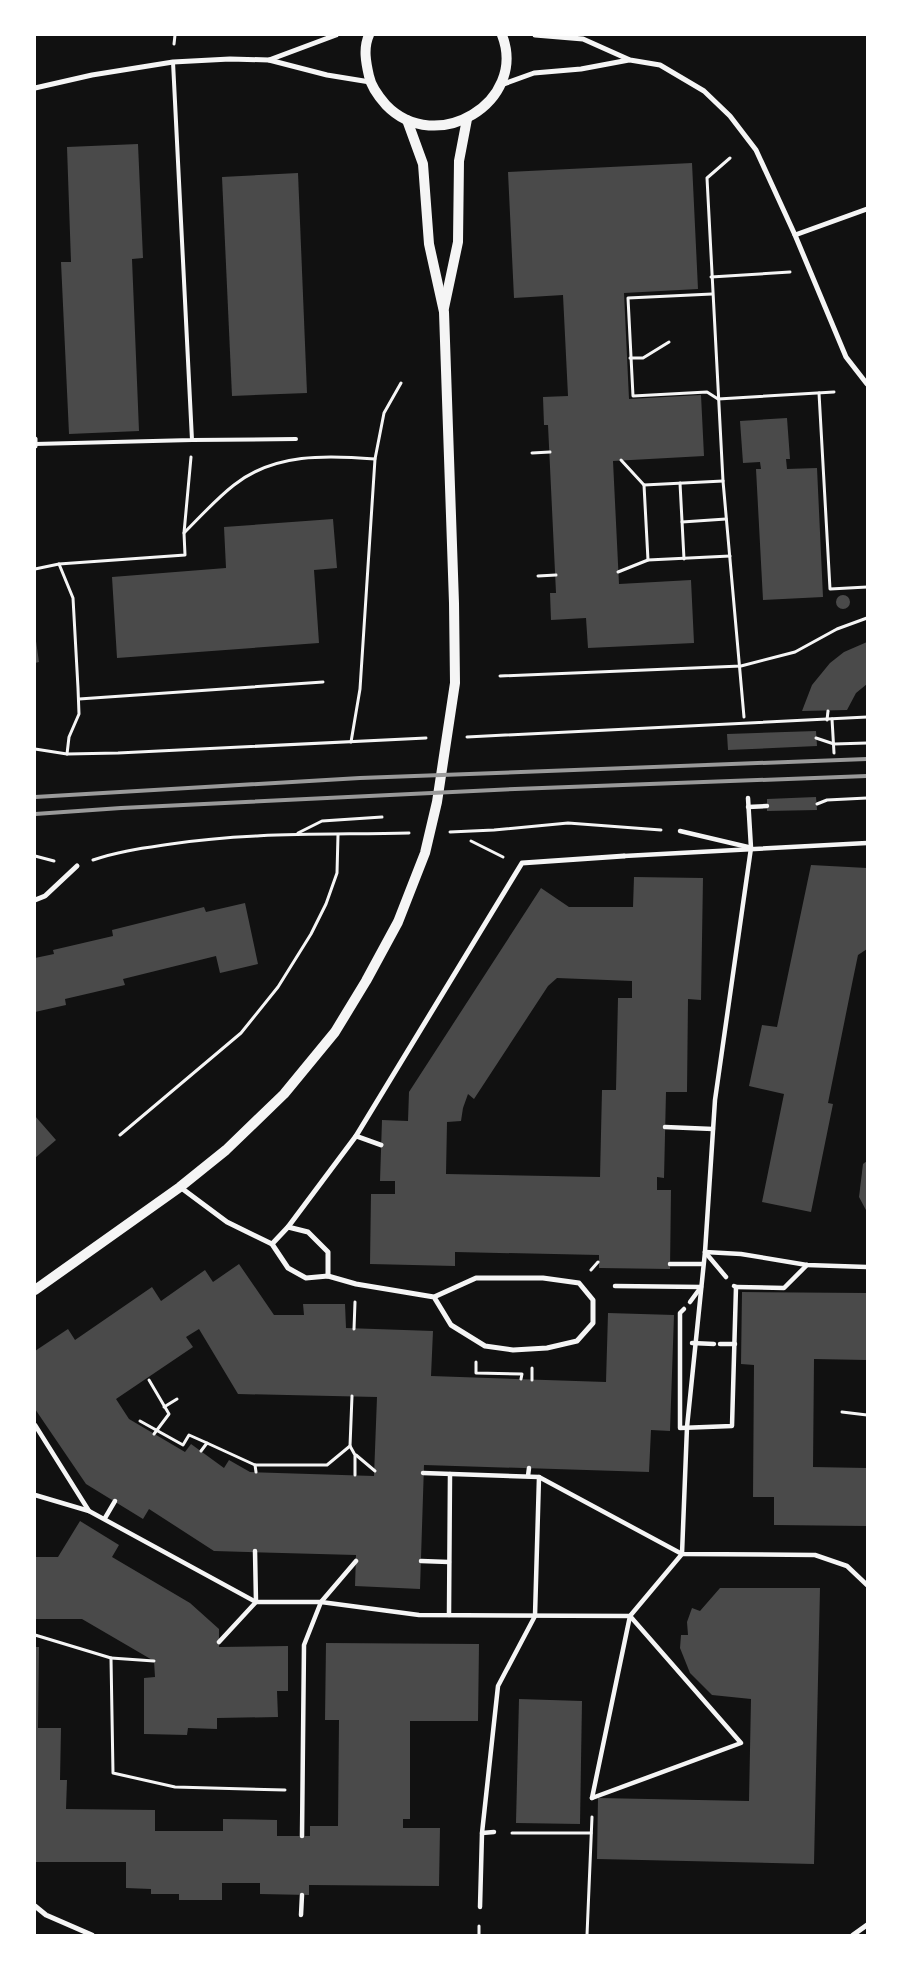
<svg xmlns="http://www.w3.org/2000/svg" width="902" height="1970" viewBox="0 0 902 1970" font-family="'Exo 2',sans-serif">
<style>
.building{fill:#4a4a4a;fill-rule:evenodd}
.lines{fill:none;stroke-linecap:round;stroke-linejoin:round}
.path{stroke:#f5f5f5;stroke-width:3}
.service{stroke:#f5f5f5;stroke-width:4}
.pedestrian{stroke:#f5f5f5;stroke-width:4.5}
.minor{stroke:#f5f5f5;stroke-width:5}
.secondary{stroke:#f5f5f5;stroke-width:10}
.rail{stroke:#9a9a9a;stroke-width:4}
</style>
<rect width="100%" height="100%" fill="#111"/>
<g class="building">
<polygon points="138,144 143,258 132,259 139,431 69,434 61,262 71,262 67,147"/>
<polygon points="692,163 698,289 624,293 629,399 701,395 704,456 613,461 619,584 691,580 694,643 588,648 586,618 551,620 550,593 556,593 548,425 544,425 543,397 568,396 563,295 514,298 508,172"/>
<polygon points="298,173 307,393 232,396 222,177"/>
<polygon points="787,418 790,459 786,459 787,469 817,468 823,597 763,600 756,469 761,469 760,462 743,463 740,421"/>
<polygon points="333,519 337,568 314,570 319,643 117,658 112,577 226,568 224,527"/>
<circle cx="843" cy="602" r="7"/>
<polygon points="35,634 39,662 35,663"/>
<polygon points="867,642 867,684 856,693 847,710 802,711 812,685 830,663 844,652"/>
<polygon points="816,731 817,746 728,750 727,734"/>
<polygon points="816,797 817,810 767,811 767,799"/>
<polygon points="811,865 867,868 867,949 858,955 853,979 828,1103 833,1104 811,1212 762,1202 784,1094 749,1086 762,1025 777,1027"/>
<path d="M634,877l69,1 -2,122 -13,-1 -1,93h-21l-2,86 -7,-1v13h14l-1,79 -71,-1v-13l-144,-3v14l-85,-2 1,-70h24v-13h-15l2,-61 26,1 1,-29 132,-204 28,19h64zM557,978l75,3v17h-14l-2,92h-14l-2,87 -154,-3 1,-52 14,-1 2,-13 5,-14 6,5 74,-113z"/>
<polygon points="245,903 258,964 220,973 216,956 123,979 125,985 65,999 66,1005 35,1012 35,958 54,954 53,950 113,936 112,930 204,907 206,912"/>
<polygon points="35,1116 56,1140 35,1158"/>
<polygon points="867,1161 867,1212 859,1197 863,1164"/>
<path d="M239,1264l35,51h30l-1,-11h42l1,24 87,3 -2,45 175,6 2,-69 66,2 -4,116 -19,-1 -2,42 -225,-7 -4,124 -65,-3 1,-31 -142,-4 -65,-42 -6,10 -57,-35 -51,-75v-58l33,-22 7,11 77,-53 9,14 44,-31 8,12zM199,1329l39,65 139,3 -3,79 -124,-4 -21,-12 -5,8 -33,-24 -6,8 -56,-33 -13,-20 77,-52 -7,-10z"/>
<polygon points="742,1292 867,1293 867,1360 814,1359 813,1467 867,1468 867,1526 774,1525 774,1497 753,1497 754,1365 741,1364"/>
<polygon points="80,1521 119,1545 112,1557 190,1603 219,1629 219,1647 288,1646 288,1691 277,1691 278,1717 217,1718 217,1729 188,1728 187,1735 144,1734 144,1678 155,1677 154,1661 82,1619 35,1619 35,1557 58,1557"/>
<polygon points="720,1588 820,1588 814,1864 597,1859 598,1798 749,1801 751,1699 712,1695 690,1673 680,1648 681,1635 688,1635 687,1622 692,1608 700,1611"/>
<polygon points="326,1643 479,1644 478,1721 410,1721 410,1819 403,1819 403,1828 440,1828 439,1886 309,1885 309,1895 260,1894 260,1883 222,1883 222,1900 179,1900 179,1894 151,1894 151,1889 126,1888 126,1862 35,1862 35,1647 39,1647 38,1728 61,1728 60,1780 67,1780 66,1809 155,1810 155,1831 223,1831 223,1819 277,1820 277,1836 310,1836 310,1826 338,1826 339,1720 325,1720"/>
<polygon points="519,1699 582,1701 580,1824 516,1823"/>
</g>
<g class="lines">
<g class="path">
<polyline points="174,44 175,35"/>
<polyline points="730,158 707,178 723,481 744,717"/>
<polyline points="711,277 790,272"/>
<polyline points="712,294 628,298 633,396 707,392 718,399 834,392"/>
<polyline points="630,358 643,358 669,342"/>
<polyline points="819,393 830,589 867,587"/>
<polyline points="532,453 550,452"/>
<polyline points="621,460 644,485 723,481"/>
<polyline points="680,483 684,559"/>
<polyline points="644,485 648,560"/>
<polyline points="682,522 726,519"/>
<polyline points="184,533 191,457"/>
<polyline points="59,564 73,598 78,688 79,714 69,737 67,754"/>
<path d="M35,569l24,-5 126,-9 -1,-22c16,-16 32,-34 50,-48 40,-32 93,-30 141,-26"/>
<polyline points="618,572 648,560 730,556"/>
<polyline points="538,576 556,575"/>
<polyline points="500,676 741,666 795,652 837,629 867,618"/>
<polyline points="79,699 323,682"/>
<polyline points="832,719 834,753"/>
<polyline points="827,720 828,711"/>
<polyline points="467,737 867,717"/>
<polyline points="816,738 834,744 867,743"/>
<polyline points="351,742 360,689 375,459 384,413 401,383"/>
<polyline points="35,749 67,754 118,753 426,738"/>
<polyline points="817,804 827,800 867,798"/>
<polyline points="450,832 494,830 568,823 661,830"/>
<polyline points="298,833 322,821 382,817"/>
<polyline points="471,841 503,857"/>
<polyline points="35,856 54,861"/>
<path d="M93,860c26,-9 51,-12 78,-16 79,-12 158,-9 238,-11"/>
<polyline points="120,1135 241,1033 278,987 311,934 326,904 337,873 338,835"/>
<polyline points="591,1270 598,1262"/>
<polyline points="354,1329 355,1302"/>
<polyline points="476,1362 476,1373 522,1374 521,1379"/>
<polyline points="149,1380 169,1414 154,1434"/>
<polyline points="532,1380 532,1368"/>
<polyline points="164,1407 177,1399"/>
<polyline points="842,1412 867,1415"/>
<polyline points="140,1421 183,1445 189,1435 207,1443"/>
<polyline points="350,1446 355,1455 355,1475"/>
<polyline points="201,1451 207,1443 255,1465 327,1465 350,1446 352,1396"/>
<polyline points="356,1455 375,1471"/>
<polyline points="255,1465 256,1472"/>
<polyline points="35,1635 111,1658 113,1773 175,1787 285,1790"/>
<polyline points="111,1658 154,1661"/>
<polyline points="512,1833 591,1833"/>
<polyline points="479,1935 479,1926"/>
<polyline points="587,1935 592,1817"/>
</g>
<g class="service">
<polyline points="192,440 296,439"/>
<polyline points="35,444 192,440 173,62"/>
</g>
<g class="pedestrian">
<polyline points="748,807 767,806"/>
<polyline points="680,831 748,847"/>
<polyline points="624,856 867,843"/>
<polyline points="665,1127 713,1129"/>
<polyline points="705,1252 741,1254 807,1265 867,1267"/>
<polyline points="705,1252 726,1277"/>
<polyline points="670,1264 703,1264"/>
<polyline points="615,1286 701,1287"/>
<polyline points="736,1287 784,1288 807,1265"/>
<polyline points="690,1302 701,1287"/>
<polyline points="684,1309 680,1313 680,1428 732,1426 736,1287 734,1286"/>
<polyline points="692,1343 714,1344"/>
<polyline points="720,1344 735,1344"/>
<polyline points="35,1425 89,1511 256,1602 321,1602 419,1615 630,1616 682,1554 687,1427 705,1252 715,1100 751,848 748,798"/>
<polyline points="423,1473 539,1477 682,1554 815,1555 847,1566 867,1585"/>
<polyline points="528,1476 529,1468"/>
<polyline points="35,1495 89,1511"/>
<polyline points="105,1518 115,1501"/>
<polyline points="421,1561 449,1562"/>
<polyline points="449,1615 450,1474"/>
<polyline points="219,1642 256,1602 255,1551"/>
<polyline points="592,1798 741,1743 630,1616"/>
<polyline points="592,1798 630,1616"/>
<polyline points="482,1833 494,1832"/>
<polyline points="302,1836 304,1645 321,1602 356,1561"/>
<polyline points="480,1907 482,1833 498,1686 535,1616 539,1477"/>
<polyline points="301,1915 302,1895"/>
</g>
<g class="minor">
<polyline points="535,35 583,39 630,60 660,65 704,91 730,116 756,150 795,235 846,357 867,384"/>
<polyline points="269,60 336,35"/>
<polyline points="501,85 534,73 581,69 629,60"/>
<polyline points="35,88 92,75 173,62 230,59 269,60 327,75 370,82"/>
<polyline points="795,235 867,209"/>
<polyline points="35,439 35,446"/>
<polyline points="35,900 45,896 77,866"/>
<polyline points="356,1136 381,1145"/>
<polyline points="180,1187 227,1222 272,1244 288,1268 306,1278 328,1276 356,1284 434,1297 476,1278 543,1278 579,1283 593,1300 593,1323 577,1341 547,1348 513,1350 485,1346 451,1325 434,1297"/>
<polyline points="288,1227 308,1232 328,1252 328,1276"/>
<polyline points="272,1244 288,1227 356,1136 522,863 624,856"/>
<polyline points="35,1906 46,1915 92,1935"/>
<polyline points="853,1935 867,1925"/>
</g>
<g class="secondary">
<path d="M369,35c-6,13 -3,28 0,41 2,11 10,21 17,29 50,52 142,-3 116,-70"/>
<polyline points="444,308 458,242 459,161 467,119"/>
<polyline points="35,1290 180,1187 226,1150 284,1094 335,1032 366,981 398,922 425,853 437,802 455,683 454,603 444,312 429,244 423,164 407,120"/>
</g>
<g class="rail">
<polyline points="35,797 360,778 867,759"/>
<polyline points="35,814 121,808 515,789 867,776"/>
</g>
</g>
<rect width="902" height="1970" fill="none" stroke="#ffffff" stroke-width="72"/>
</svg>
